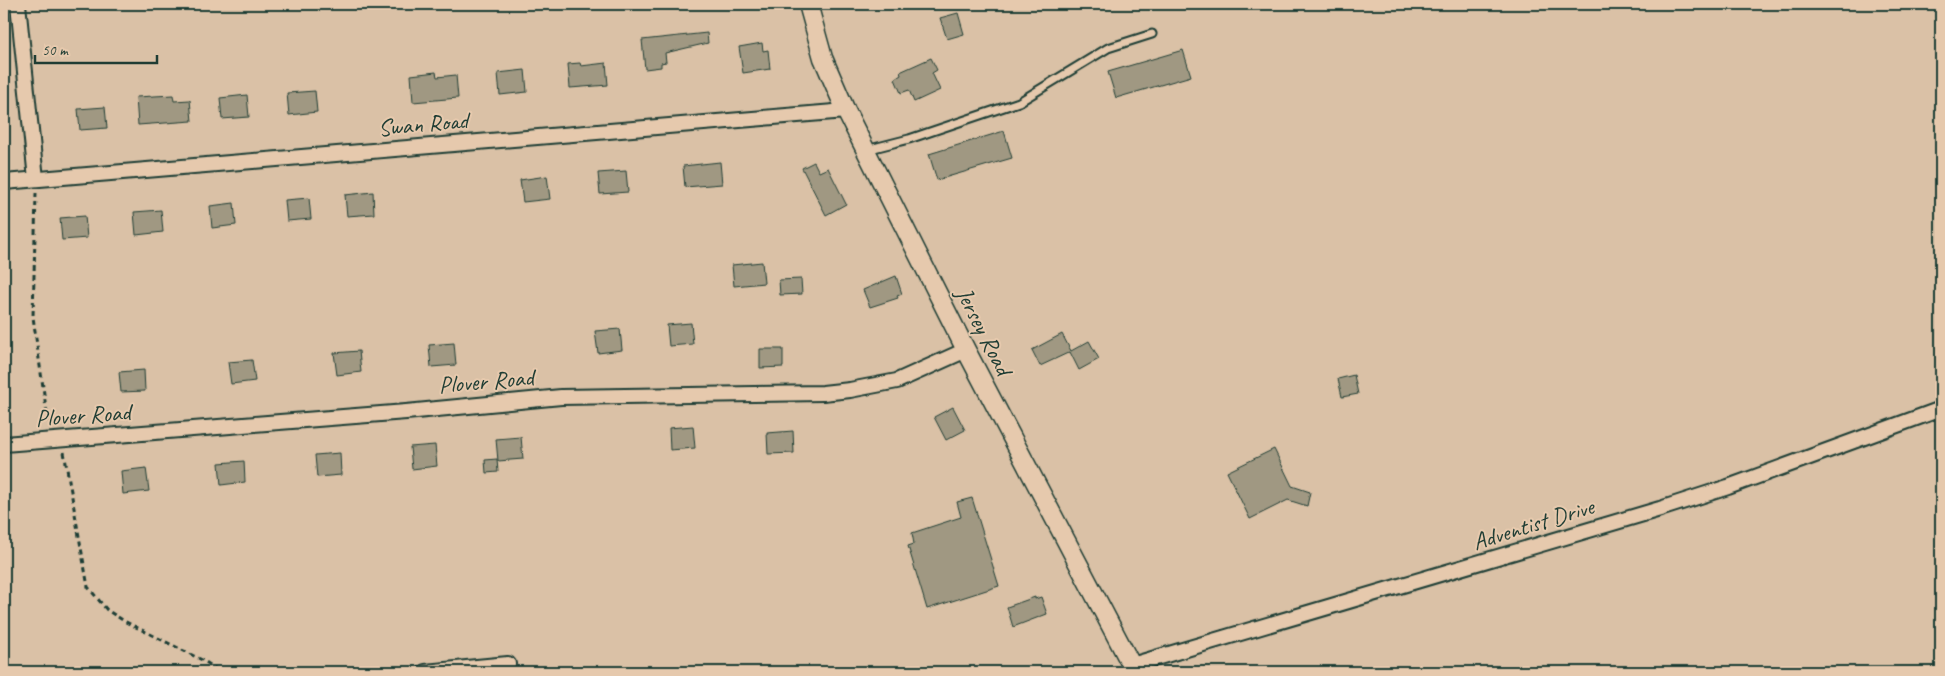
<svg xmlns="http://www.w3.org/2000/svg" width="1945" height="676" viewBox="0 0 1945 676" font-family="Caveat,sans-serif">
<style>
.building{fill:#a09882;stroke:#1f3d34}
.lines{fill:none;stroke-linecap:round;stroke-linejoin:round}
.service-casing{stroke:#1f3d34;stroke-width:11}
.minor-casing{stroke:#1f3d34;stroke-width:18}
.tertiary-casing{stroke:#1f3d34;stroke-width:21}
.path{stroke:#1f3d34;stroke-width:3;stroke-dasharray:5 4;stroke-linecap:butt}
.service{stroke:#e6c9ad;stroke-width:7}
.minor{stroke:#e6c9ad;stroke-width:14}
.tertiary{stroke:#e6c9ad;stroke-width:18}
.labels{text-anchor:middle;stroke-width:4;stroke-linejoin:round;paint-order:stroke}
.street-label{font-size:24px;fill:#1f3d34;stroke:#e6c9ad}
</style>
<rect width="100%" height="100%" fill="#dac1a6"/>
<filter id="ink" filterUnits="userSpaceOnUse"><feTurbulence type="fractalNoise" baseFrequency=".02" numOctaves="2"/><feDisplacementMap in="SourceGraphic" scale="10" xChannelSelector="R" yChannelSelector="G"/><feConvolveMatrix kernelMatrix="1 2 1 2 8 2 1 2 1" color-interpolation-filters="sRGB"/></filter>
<g filter="url(#ink)">
<g class="building">
<polygon points="958,13 964,34 947,39 940,18"/>
<polygon points="707,33 708,43 665,53 666,62 661,63 661,67 645,69 642,40"/>
<polygon points="762,43 763,51 768,50 770,69 743,73 739,47"/>
<polygon points="1183,50 1191,76 1116,98 1108,72"/>
<polygon points="931,58 937,70 932,73 940,90 914,102 909,90 901,93 895,79 901,75 900,72"/>
<polygon points="580,63 581,66 606,63 608,85 570,88 568,64"/>
<polygon points="525,70 527,92 500,95 498,73"/>
<polygon points="436,72 437,77 456,75 458,98 413,102 411,75"/>
<polygon points="315,91 317,112 289,115 287,93"/>
<polygon points="173,95 174,101 190,100 192,121 138,125 136,97"/>
<polygon points="247,95 249,117 222,119 220,98"/>
<polygon points="105,107 107,128 80,130 78,109"/>
<polygon points="1004,131 1012,158 937,180 929,154"/>
<polygon points="720,162 722,184 685,187 683,166"/>
<polygon points="814,162 819,172 828,168 846,204 826,215 802,168"/>
<polygon points="626,171 628,192 600,194 598,173"/>
<polygon points="547,176 550,199 523,202 520,180"/>
<polygon points="373,192 374,214 347,216 345,195"/>
<polygon points="309,198 311,219 287,221 285,200"/>
<polygon points="234,203 236,225 212,228 210,206"/>
<polygon points="161,210 163,232 136,235 134,212"/>
<polygon points="85,216 87,238 62,240 60,218"/>
<polygon points="762,262 764,283 734,286 732,265"/>
<polygon points="896,276 902,294 897,296 898,298 870,307 863,290"/>
<polygon points="801,279 802,294 780,295 779,280"/>
<polygon points="691,323 693,344 669,346 667,325"/>
<polygon points="620,329 622,350 598,353 595,331"/>
<polygon points="1062,334 1071,351 1089,341 1099,359 1079,370 1070,352 1040,366 1032,350"/>
<polygon points="454,343 456,365 431,367 429,345"/>
<polygon points="760,349 783,349 783,367 760,368"/>
<polygon points="359,351 361,372 337,375 334,353"/>
<polygon points="252,360 255,381 231,384 228,362"/>
<polygon points="144,370 145,391 121,392 119,372"/>
<polygon points="1354,375 1358,394 1342,397 1338,379"/>
<polygon points="953,407 965,430 946,440 934,417"/>
<polygon points="693,426 695,448 670,450 669,428"/>
<polygon points="793,431 794,453 768,454 767,433"/>
<polygon points="521,437 523,459 498,461 496,439"/>
<polygon points="435,445 437,466 412,469 410,447"/>
<polygon points="1274,449 1292,486 1310,492 1307,506 1288,500 1250,519 1227,472"/>
<polygon points="340,453 341,475 317,477 315,455"/>
<polygon points="497,459 498,472 486,473 485,460"/>
<polygon points="244,461 245,482 221,485 219,463"/>
<polygon points="146,468 149,491 123,494 121,471"/>
<polygon points="972,498 999,586 927,609 908,546 914,544 912,533 961,517 957,502"/>
<polygon points="1035,597 1035,599 1041,597 1047,614 1013,627 1007,607"/>
</g>
<g class="lines">
<g class="service-casing">
<polyline id="service" points="866,150 909,139 1019,102 1108,48 1152,34"/>
</g>
<g class="minor-casing">
<g id="minor">
<polyline points="18,4 36,179"/>
<polyline points="4,182 846,111"/>
<polyline points="4,444 406,412 561,397 823,393 850,390 897,381 966,350"/>
<polyline points="1132,665 1660,509 1728,487 1941,409"/>
<polyline points="425,672 508,664"/>
</g>
</g>
<g class="tertiary-casing">
<polyline id="tertiary" points="808,4 823,58 846,111 966,350 1135,672"/>
</g>
<g class="path">
<polyline points="36,193 33,317 46,408 51,427"/>
<polyline points="64,452 88,587 107,610 124,621 204,661 221,672"/>
</g>
<use href="#service" class="service"/>
<use href="#minor" class="minor"/>
<use href="#tertiary" class="tertiary"/>
</g>
</g>
<g class="labels">
<g class="street-label">
<text transform="translate(423 124) rotate(-5)" y="8">Swan Road</text>
<text transform="translate(984 331) rotate(63)" y="8">Jersey Road</text>
<text transform="translate(486 381) rotate(-5)" y="8">Plover Road</text>
<text transform="translate(83 415) rotate(-4)" y="8">Plover Road</text>
<text transform="translate(1533 524) rotate(-17)" y="8">Adventist Drive</text>
</g>
</g>
<rect width="1945" height="676" fill="none" stroke="#e6c9ad" stroke-width="20"/>
<rect x="10" y="10" width="1925" height="656" fill="none" stroke="#1f3d34" stroke-width="2" filter="url(#ink)"/>
<path d="M35 55v8h122v-8" fill="none" stroke="#1f3d34" stroke-width="2.5"/>
<text x="42" y="55" font-size="15" fill="#1f3d34" stroke="#e6c9ad" stroke-width="4" paint-order="stroke">50 m</text>
</svg>
